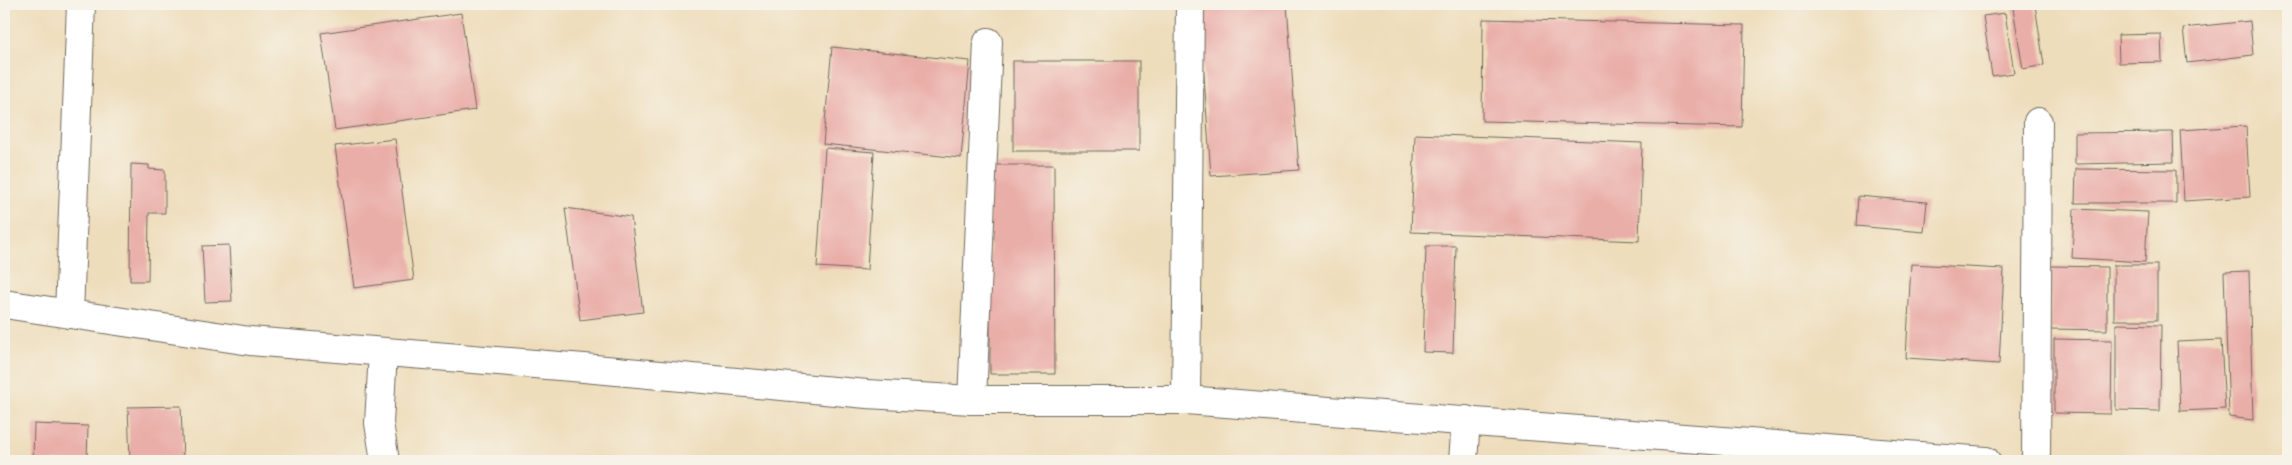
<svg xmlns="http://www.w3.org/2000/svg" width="2292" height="465" viewBox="0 0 2292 465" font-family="'Comic Neue',sans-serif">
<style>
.building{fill:#eaaea9}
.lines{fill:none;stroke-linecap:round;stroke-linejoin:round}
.minor-casing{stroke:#6f695d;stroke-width:30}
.secondary-casing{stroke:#6f695d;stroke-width:30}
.minor{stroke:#fff;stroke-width:28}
.secondary{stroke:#fff;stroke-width:28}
</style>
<rect width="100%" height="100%" fill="#f7f3e8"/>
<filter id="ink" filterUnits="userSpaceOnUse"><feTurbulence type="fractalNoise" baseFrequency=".02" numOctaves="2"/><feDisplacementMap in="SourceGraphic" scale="10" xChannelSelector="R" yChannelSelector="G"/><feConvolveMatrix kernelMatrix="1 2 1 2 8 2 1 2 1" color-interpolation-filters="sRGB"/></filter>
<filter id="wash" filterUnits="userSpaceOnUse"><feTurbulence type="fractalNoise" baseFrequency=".0096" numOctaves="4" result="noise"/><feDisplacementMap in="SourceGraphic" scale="20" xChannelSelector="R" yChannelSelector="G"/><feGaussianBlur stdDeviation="1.12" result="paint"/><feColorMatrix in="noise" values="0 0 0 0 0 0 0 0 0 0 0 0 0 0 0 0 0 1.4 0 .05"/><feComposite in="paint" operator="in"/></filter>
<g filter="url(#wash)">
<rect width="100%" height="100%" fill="#edb"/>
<g id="blocks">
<g class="building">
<polygon points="1287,4 1299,170 1211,176 1199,5"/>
<polygon points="2035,5 2044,65 2023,69 2013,8"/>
<polygon points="461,13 475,110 335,130 321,33"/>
<polygon points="2005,13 2014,73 1992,76 1983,16"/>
<polygon points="1483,19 1744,25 1742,127 1482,121"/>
<polygon points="2250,21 2253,55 2187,63 2183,28"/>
<polygon points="2161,34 2162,62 2119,63 2118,35"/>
<polygon points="832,47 970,61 961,158 823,144"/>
<rect x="1013" y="61" width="126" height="90"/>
<polygon points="2246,126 2250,197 2184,201 2180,130"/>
<polygon points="2173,132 2174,162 2075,164 2075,133"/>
<polygon points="1415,134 1642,143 1639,241 1411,232"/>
<polygon points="395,139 414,280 354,288 335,146"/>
<polygon points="825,148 874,152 867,270 817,267"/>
<polygon points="131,164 149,165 149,169 165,170 165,213 149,213 148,281 130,281"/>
<polygon points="990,165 1054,165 1055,374 990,374"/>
<polygon points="2076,169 2176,170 2176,203 2075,203"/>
<polygon points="1858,196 1927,202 1924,232 1856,226"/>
<polygon points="565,208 631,217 643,312 580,320"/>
<polygon points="2074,209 2148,212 2145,262 2072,258"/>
<polygon points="229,245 232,301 205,302 202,246"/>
<polygon points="1426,246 1456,246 1453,353 1423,352"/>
<polygon points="1911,264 2004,269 1999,364 1906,358"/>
<rect x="2114" y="265" width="43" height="55"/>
<polygon points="2051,266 2107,267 2107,330 2050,329"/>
<polygon points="2249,271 2253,420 2229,417 2224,272"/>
<polygon points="2116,324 2161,325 2160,411 2116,410"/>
<polygon points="2054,339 2112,340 2111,414 2054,413"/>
<polygon points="2221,340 2225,409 2180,411 2177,342"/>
<polygon points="181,406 183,461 130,461 128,407"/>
<polygon points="34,424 88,426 87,461 33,461"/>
</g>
</g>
</g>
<g filter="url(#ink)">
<use href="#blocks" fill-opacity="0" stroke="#6f695d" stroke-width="1"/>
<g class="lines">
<g class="minor-casing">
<g id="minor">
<polyline points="69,314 81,4"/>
<polyline points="383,352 379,423 385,461"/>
<polyline points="972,400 988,42"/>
<polyline points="1186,400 1190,4"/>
<polyline points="1463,461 1466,420"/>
<polyline points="2036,461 2038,122"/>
</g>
</g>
<g class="secondary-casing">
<polyline id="secondary" points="4,304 250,341 584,368 867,394 972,400 1186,400 1986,461"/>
</g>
<use href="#minor" class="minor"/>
<use href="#secondary" class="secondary"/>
</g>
</g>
<rect width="2292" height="465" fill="none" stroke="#f7f3e8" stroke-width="20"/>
</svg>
